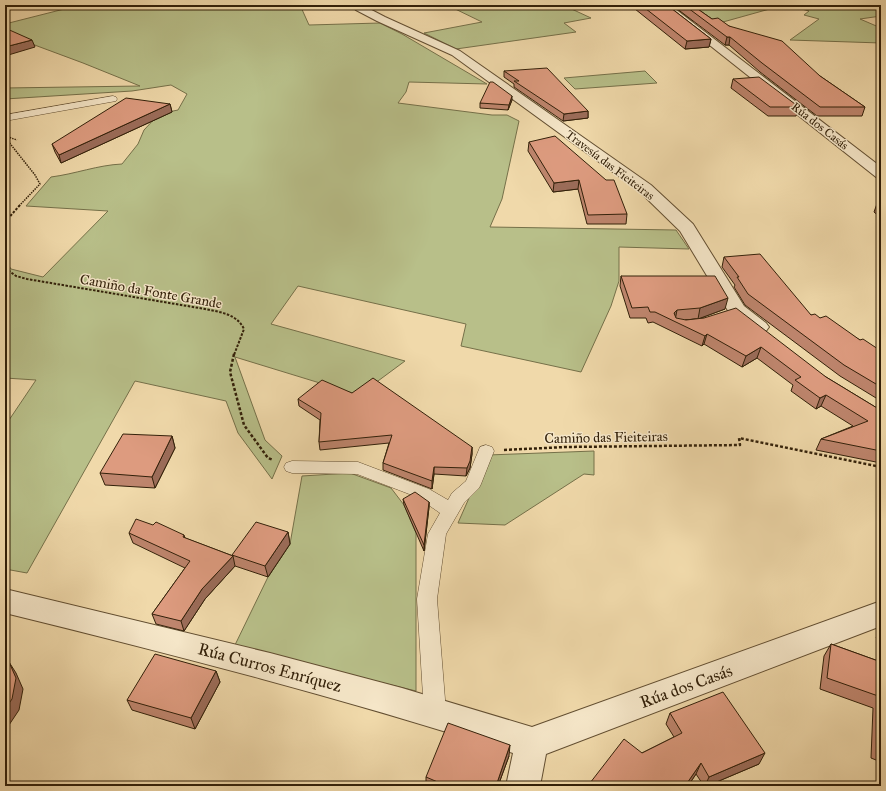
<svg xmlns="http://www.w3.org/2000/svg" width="886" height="791" viewBox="0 0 886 791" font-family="'IM FELL Great Primer',serif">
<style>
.green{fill:#b8bf89;stroke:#757049}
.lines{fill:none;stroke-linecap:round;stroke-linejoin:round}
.lane-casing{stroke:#624e31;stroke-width:1}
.street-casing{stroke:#624e31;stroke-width:2}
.path-far2{stroke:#322009;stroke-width:1.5;stroke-dasharray:1.5 1;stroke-linecap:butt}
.path-far1{stroke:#322009;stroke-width:2;stroke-dasharray:2.5 1.5;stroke-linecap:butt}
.path{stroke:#322009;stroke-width:2.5;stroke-dasharray:3 2;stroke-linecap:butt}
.lane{fill:#f5e6c8;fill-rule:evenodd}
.street{fill:#f5e6c8;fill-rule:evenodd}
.wall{fill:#be856d;stroke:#322009}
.shaded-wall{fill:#9b6c59;stroke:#322009}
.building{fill:#dd9b7f;stroke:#322009}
.labels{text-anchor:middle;stroke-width:3;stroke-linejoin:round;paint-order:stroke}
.far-street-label{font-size:12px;fill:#322009;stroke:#f5e6c8}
.street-label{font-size:14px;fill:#322009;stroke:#f5e6c8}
.near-street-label{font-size:17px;fill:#322009;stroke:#f5e6c8}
</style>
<rect width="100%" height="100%" fill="#f0d9aa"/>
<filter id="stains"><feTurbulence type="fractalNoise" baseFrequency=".005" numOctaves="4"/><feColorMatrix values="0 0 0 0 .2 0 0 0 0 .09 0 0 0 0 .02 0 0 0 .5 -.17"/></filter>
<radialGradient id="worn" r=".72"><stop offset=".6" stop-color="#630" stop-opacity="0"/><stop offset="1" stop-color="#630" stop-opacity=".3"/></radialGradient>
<g class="green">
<path d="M80,5h220l9,20 71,-2 22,11 85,50 -78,-2 -3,10 -8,11 94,12h15l12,6 -17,78 -12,28 186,3 13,19 -70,-2v34l-8,25 -30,66 -120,-26 5,-22 -168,-38 -27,38 134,37 -46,34 -124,-38 30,83 17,16 -10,23 -34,-46 -12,-32 -91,-20 -108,192 -22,-4v-143l31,-46 -31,-2v-118l6,9 32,8 65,-66 -82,-5 25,-29c24,-3 47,-12 71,-13l16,-20 6,-14 15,-16 19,-4 9,-16 -16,-9 -39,6 -127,8v-11l135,-2 -57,-23 -78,-29v-10z"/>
<polygon points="447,5 563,5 591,18 564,23 576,32 456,49 424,33 482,22"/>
<polygon points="672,5 784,5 723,22 702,20 692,21"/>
<polygon points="787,5 881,5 881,16 860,19 881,28 881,43 790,40 819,19 804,15 809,11"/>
<polygon points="645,71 657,83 575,89 564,78"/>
<polygon points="594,451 594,475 584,474 505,525 458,523 488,455"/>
<polygon points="350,473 391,488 404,505 416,533 416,691 234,647 268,577 290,544 302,476"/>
</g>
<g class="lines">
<g class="lane-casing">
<g id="lane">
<polygon points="113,96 116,97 117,99 116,101 5,121 5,115"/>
<polygon points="486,445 492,447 494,451 481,484 479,488 464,503 446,534 437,599 446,712 443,719 435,722 427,719 424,712 417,599 428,534 440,513 417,497 357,474 292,473 286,471 284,467 286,463 292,461 358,462 429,489 448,500 452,493 466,481 480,447"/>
</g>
</g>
<g class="street-casing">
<g id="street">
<polygon points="351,5 362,5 385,17 460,51 651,185 693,224 744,306 766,323 769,327 766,331 759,333 752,331 730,314 680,231 639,191 452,55 377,21 356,10"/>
<polygon points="659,5 670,5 881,167 881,179 876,177"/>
<path d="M5,589l265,64 132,35 130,39 349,-126v25l-335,128 -6,32h-34l7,-33c-167,-54 -337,-98 -508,-140z"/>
</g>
</g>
<g class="path-far2">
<polyline points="5,136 17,140"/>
<polyline points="8,141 35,175 40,184 19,206"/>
</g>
<g class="path-far1">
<polyline points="5,222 20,205"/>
<path d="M5,268l11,8 11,3 178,30c15,3 32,5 39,20l-10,26"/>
</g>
<g class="path">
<polyline points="234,354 230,372 244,425 268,458 273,460"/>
<polyline points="504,450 565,447 740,445 739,438 881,467"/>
</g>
<use href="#lane" class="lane"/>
<use href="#street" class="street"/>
</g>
<g class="wall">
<polygon points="630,5 667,5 711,39 709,47 685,49"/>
<polygon points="672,5 692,5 712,19 729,26 820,76 865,107 862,116 817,116 760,72 729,45 725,45"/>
<polygon points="504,71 588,111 588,118 563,121 514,87 514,84 504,77"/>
<polygon points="733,79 799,107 796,116 768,116 731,88"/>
<polygon points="512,100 508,110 480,108 480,103"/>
<polygon points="170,104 172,112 61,163 55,152 52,144"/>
<polygon points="529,142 627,214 626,224 587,224 578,189 553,192 528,151"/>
<polygon points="878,201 881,201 881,218 874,212"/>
<polygon points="724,257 811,315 820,318 860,340 881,351 881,401 840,376 745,305 734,287 735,285 722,267"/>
<polygon points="621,276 725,309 698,319 685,320 704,318 826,377 877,408 881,409 881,463 816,450 821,439 853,426 821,406 816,409 791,391 793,385 757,358 742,367 704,344 702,346 653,322 648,323 646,318 630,318 620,286"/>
<polygon points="298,399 472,447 472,454 470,468 466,476 434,474 432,489 383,470 383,463 389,443 320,450 319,442 320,420 299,406"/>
<polygon points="172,436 175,448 155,488 105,485 100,473"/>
<polygon points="403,499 429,502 429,507 424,551 404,505"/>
<polygon points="288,532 290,544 268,577 235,566 205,599 184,631 156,624 152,614 185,568 133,543 129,533 184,535 185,538 233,556 232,555"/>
<polygon points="881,630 881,642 876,638"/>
<polygon points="831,644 881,662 881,762 871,758 873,708 820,689 824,656"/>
<polygon points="216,671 220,682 195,729 132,710 127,700"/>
<polygon points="670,713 759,764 707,786 704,786 696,774 688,786 589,786 590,783 642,753 674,737 666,724"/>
<polygon points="509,756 498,786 426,786 426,777"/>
</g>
<g class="shaded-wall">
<polygon points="727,37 730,37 729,45 725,45"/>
<polygon points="711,39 709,47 685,49 687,41"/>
<polygon points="32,40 35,47 5,56 5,47"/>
<polygon points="512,96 512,100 508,110 509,105"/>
<polygon points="170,104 172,112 61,163 59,155"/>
<polygon points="588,111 588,118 563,121 564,114"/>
<polygon points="579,180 578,189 553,192 554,183"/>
<polygon points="728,298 725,309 698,319 700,308"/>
<polygon points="677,310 675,321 674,313"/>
<polygon points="707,334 704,344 702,346 705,336"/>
<polygon points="761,347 757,358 742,367 746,356"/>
<polygon points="826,395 821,406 816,409 820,398"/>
<polygon points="172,436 175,448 155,488 152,477"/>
<polygon points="472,447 472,454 470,468 466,476 467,468"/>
<polygon points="434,467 434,474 432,489 432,481"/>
<polygon points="429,502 429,507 424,551 424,545"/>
<polygon points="288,532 290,544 268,577 265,566"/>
<polygon points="233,556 235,566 205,599 184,631 181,621 202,589"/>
<polygon points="9,662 16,673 23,689 19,710 5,731 5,709"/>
<polygon points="216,671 220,682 195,729 191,718"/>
<polygon points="510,745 509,756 498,786 496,786"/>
<polygon points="765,753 759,764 707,786 705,786 709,777"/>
<polygon points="701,763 696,774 688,786 685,786"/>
</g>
<g class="building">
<polygon points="641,5 667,5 711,39 687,41"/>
<polygon points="684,5 692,5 712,19 718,18 729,26 782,41 820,76 865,107 820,107 762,63 730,37 727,37"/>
<polygon points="5,28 32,40 5,47"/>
<polygon points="547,68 588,111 564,114 514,81 519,81 504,71"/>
<polygon points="759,77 799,107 770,107 733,79"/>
<polygon points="490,82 493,82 512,96 509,105 480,103"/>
<polygon points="126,98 170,104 59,155 52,144"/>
<polygon points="555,136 606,180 614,180 627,214 588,215 579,180 554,183 529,142"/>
<polygon points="878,201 881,201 881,204"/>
<polygon points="760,254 811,315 815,314 820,318 826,316 860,340 863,339 881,351 881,387 844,365 748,294 737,277 739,277 724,257"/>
<polygon points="621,276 715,276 728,298 700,308 677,310 674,313 676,318 686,320 704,318 736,308 826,377 877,408 881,409 881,451 821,439 868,421 826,395 820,398 795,380 801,377 761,347 746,356 707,334 705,336 655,312 650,312 648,307 632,308"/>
<polygon points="373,378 472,447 470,461 467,468 434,467 432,481 383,463 392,435 319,442 321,413 298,399 322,380 352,393"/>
<polygon points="123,434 172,436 152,477 100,473"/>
<polygon points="415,492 429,502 424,545 403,499"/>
<polygon points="136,519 153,525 156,522 184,535 183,537 233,556 202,589 181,621 152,614 190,561 129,533"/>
<polygon points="256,522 288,532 265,566 232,555"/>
<polygon points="831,644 881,662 881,749 879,748 881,697 827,678"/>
<polygon points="155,654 216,671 191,718 127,700"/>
<polygon points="5,662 9,662 16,678 12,699 5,709"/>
<polygon points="723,692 765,753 709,777 701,763 685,786 593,786 590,783 624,739 642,753 682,733 670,713"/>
<polygon points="448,723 510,745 496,786 447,786 426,777"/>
</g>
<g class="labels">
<g class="far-street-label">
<text transform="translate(820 126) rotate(38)" y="4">Rúa dos Casás</text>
<text transform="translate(610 165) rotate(37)" y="4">Travesía das Fieiteiras</text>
</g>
<g class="street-label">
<text transform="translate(151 291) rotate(10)" y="5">Camiño da Fonte Grande</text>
<text transform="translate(606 437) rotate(-1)" y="5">Camiño das Fieiteiras</text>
</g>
<g class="near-street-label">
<text transform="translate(270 667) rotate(15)" y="6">Rúa Curros Enríquez</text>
<text transform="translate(686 686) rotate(-20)" y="6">Rúa dos Casás</text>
</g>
</g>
<rect width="886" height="791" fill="none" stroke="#f0d9aa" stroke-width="20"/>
<rect x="6" y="6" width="874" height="779" fill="none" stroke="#322009" stroke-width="2"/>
<rect x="10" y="10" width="866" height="771" fill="none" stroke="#322009"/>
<rect width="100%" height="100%" filter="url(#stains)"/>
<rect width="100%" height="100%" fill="url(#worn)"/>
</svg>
